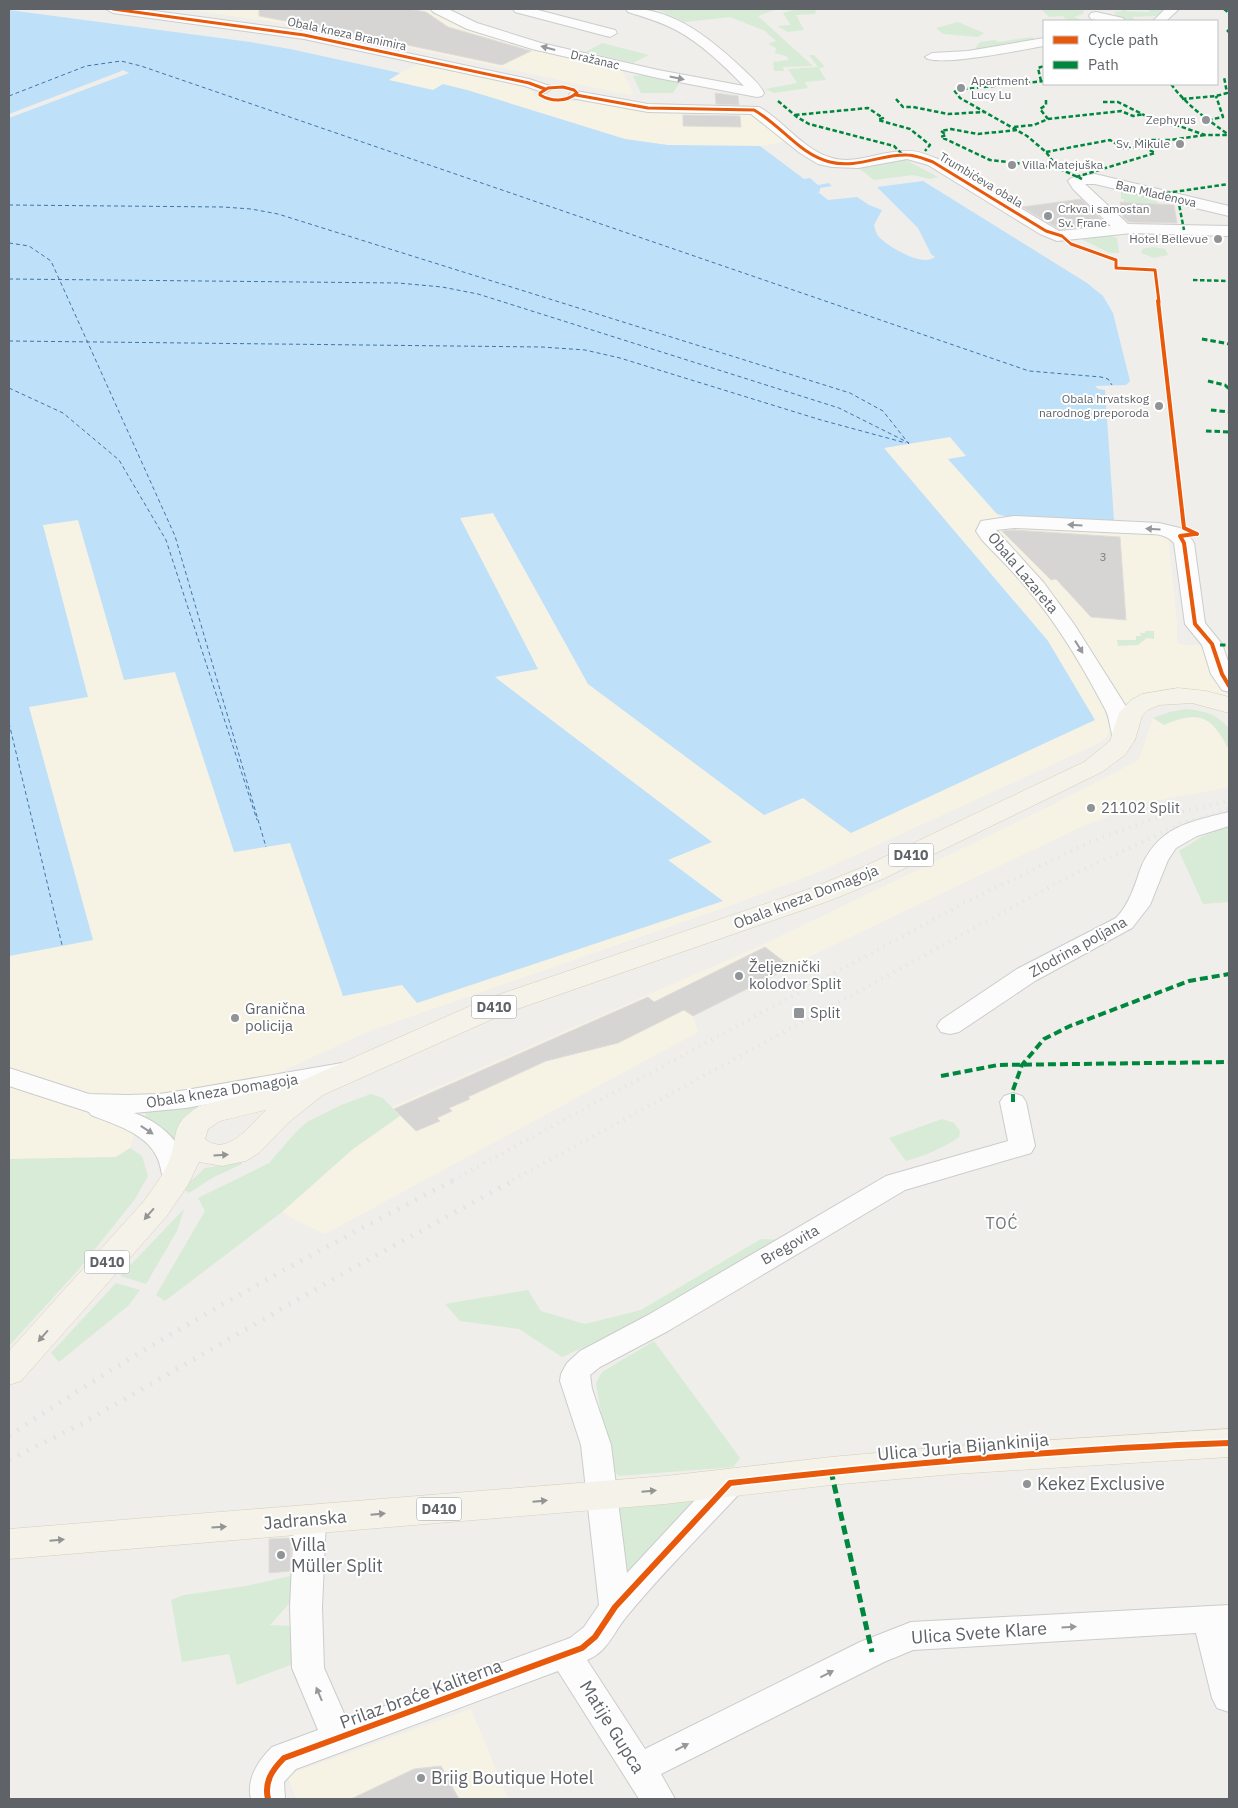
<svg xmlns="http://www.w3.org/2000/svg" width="1238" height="1808" viewBox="0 0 1238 1808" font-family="'IBM Plex Sans',sans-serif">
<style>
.commercial{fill:#f7f3e4}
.green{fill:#d8ebd6}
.water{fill:#bfe0f9}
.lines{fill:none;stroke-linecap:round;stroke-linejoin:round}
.ferry{stroke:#4174aa;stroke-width:1;stroke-dasharray:4 3;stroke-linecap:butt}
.building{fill:#d6d5d3;stroke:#deddd9}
.minor-casing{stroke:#cbcccc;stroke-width:2}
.major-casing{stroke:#d7ceb8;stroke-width:1}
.minor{fill:#fdfcfc;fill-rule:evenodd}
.major{fill:#f4f2e9;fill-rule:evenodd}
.rail-far1{stroke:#e4e4e4;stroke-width:4;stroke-dasharray:1 6;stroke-linecap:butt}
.rail{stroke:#e4e4e4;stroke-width:5;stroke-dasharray:2 8;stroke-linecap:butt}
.quiet-far3{stroke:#00873e;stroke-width:2.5;stroke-dasharray:4.5 2.5;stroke-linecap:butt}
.quiet-far2{stroke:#00873e;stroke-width:3;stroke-dasharray:5.5 3;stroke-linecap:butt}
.quiet-far1{stroke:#00873e;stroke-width:4;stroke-dasharray:8 4;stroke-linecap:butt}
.quiet{stroke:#00873e;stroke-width:5;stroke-dasharray:9 5;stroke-linecap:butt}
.cycleway-far2-casing{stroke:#fff;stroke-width:5}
.cycleway-far1-casing{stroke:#fff;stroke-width:6}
.cycleway-casing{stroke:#fff;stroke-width:9}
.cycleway-far2{stroke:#e8590c;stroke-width:3}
.cycleway-far1{stroke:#e8590c;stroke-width:4}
.cycleway{stroke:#e8590c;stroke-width:6}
.oneway{fill:#96999c}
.oneway2{fill:#939595}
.poi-dot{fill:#919496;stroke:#fff;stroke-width:2}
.labels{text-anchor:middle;stroke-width:4;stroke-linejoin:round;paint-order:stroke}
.far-street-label{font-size:12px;fill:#5f6368;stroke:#fff}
.far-poi-label{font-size:12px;fill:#5f6368;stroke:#fff;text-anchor:end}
.number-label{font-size:12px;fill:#7e8184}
.shield{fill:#fff;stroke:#8f9295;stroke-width:1}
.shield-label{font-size:14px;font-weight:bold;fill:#5f6368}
.street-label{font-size:15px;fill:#5f6368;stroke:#fff}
.poi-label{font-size:15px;fill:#5f6368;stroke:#fff;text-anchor:start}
.neighbourhood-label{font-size:16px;letter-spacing:1px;fill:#70757a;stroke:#fff}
.near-street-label{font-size:18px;fill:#5f6368;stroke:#fff}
.near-poi-label{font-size:18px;fill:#5f6368;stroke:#fff;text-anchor:start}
</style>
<rect width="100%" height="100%" fill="#efeeea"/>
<g class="commercial">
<polygon points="182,9 433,9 458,25 478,32 621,69 633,93 629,95 316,28"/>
<polygon points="418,64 524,87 530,89 537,98 548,102 585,101 621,108 752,113 789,141 760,146 668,145 625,139 467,90 433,90 388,80"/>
<polygon points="950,437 966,456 948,460 997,514 1004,516 1114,520 1115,524 1167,527 1177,623 1177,643 1184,645 1216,646 1220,648 1229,649 1229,696 1210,692 1181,689 1162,690 1132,699 1122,706 1107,737 1097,744 823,870 735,904 372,1030 265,1079 141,1111 130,1148 116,1157 9,1159 9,967 11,967 9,956 93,940 29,707 87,696 42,525 78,520 124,680 175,672 234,852 290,843 343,996 403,985 668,860 712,842 494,677 538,669 460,518 493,513 588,684 764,815 803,798 851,833 1048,641 883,448"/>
<polygon points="1196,717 1208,720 1219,731 1225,740 1229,750 1229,787 1139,804 1081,827 796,963 693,1016 698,1032 325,1234 295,1220 282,1212 353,1149 400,1116 392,1107 762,945 1048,807 1139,760 1153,718 1164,725 1176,720"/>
<polygon points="471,1709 508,1799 296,1799 287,1775"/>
</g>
<g class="green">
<polygon points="656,9 777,9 758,16 813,66 783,67 784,71 774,71 773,62 789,60 786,56 775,53 776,48 768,44 776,41 765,31 730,17 685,22"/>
<polygon points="797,9 816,9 815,14 796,15 804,30 788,32 777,26 791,25 783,13"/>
<polygon points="1041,9 1084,9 1083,14 1074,17 1083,21 1067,21 1063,16 1049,17"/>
<path d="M1120,9h6v2l23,1v-3h17l-10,7 -24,1 4,4h4c-7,0 -13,-1 -20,-1l-6,-8 8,-1z"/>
<polygon points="958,22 984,33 978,37 943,34 936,28"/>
<polygon points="1032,37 1037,41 974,50 980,42 995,40 998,42"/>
<polygon points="602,43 649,55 633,63 586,52"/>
<polygon points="809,55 814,55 825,67 819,68 826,80 805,82 808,88 774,93 765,89 797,83 788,69 818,67"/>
<polygon points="647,75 680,82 673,93 641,93 633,76"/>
<polygon points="904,159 938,177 930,179 913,175 874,180 859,168"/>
<polygon points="1121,189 1157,198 1148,198 1149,200 1157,201 1158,204 1124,202 1124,199 1121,199"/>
<polygon points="1109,235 1117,238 1119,253 1110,253 1083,240 1082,239"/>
<polygon points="1153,247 1165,249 1168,255 1154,258 1141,253 1142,249"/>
<polygon points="1145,631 1154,631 1154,639 1147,638 1138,645 1118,646 1117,640 1136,640 1136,636 1141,636 1140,633 1145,633"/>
<path d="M1186,709c19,2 30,5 43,19v22c-17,-33 -29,-41 -65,-25l-11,-7 17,-6z"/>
<polygon points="1229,825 1229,902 1203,904 1179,851 1203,836"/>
<polygon points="371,1094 383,1098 400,1116 353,1149 282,1212 165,1301 156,1295 205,1211 198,1198 269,1163 296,1132 307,1122 341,1105"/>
<polygon points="221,1100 177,1141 172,1143 145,1119 146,1113 152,1111"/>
<path d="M942,1119l12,4 6,8 -1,6c-15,11 -35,19 -53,24l-17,-23z"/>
<polygon points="130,1148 142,1156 148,1176 135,1199 79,1269 9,1346 9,1159 116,1157"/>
<polygon points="241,1162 242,1164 212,1178 189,1193 183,1188 205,1168"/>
<polygon points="184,1209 177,1231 146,1284 120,1276"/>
<polygon points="761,1239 785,1240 618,1332 562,1357 519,1329 460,1321 445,1304 528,1290 541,1311 585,1324 641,1310"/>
<polygon points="116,1283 140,1290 129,1305 59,1362 51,1353"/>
<polygon points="654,1341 740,1458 733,1467 619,1476 610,1468 596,1383 602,1372"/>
<polygon points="698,1498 634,1574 620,1566 614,1503"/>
<polygon points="291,1576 296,1596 270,1625 294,1626 299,1662 237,1685 229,1654 182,1662 171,1600 184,1595 246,1586"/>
</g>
<path class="water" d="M9,10l241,32 40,7 110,24 -11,7 44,10 10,-6 24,6 158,49 43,6 92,1 44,33 6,-1 8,7 11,-2 3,3 -12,2v3l-2,1 10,8 29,-3 12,8 13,5 -8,15c1,4 2,8 4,11 8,9 44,32 57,21l-4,-3 -13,-26 -41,-41 46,-6 164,102 16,13 10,17 17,68 -4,4 -31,1 3,3 7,1 9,130 -3,1 -107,-5 -7,-2 -49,-55 18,-3 -16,-19 -66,11 164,193 47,79 -244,113 -48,-35 -39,17 -176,-131 -95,-171 -33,5 78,151 -43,8 217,165 -44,18 55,41 -306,102 -15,-18 -59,11 -53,-153 -56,9 -59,-180 -51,8 -46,-160 -35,5 45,172 -59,10 64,233 -84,16v-838l120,-45 -6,-3 -4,2 -110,42z"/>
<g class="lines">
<g class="ferry">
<polyline points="9,96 86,66 121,61 141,66 1029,371 1101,377 1108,379 1112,385"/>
<polyline points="9,205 223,207 251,209 278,214 850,393 883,411 909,444"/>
<polyline points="9,243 29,246 51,261 175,536 266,847"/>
<polyline points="9,279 398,283 442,287 478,294 839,408 909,443"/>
<polyline points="9,341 542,347 585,350 620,358 821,420 906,443"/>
<polyline points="9,388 63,413 119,460 166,540 257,820"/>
<polyline points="9,723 62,945"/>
</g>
</g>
<g class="building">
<polygon points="259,9 408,9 426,12 448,27 531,51 502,65 360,35 259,16"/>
<polygon points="715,93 738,96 739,105 716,104"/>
<polygon points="683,115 740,116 741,127 683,126"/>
<polygon points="1081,199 1107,225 1059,229 1022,207"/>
<polygon points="1120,202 1174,205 1177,223 1129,222 1123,217"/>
<polygon points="1014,530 1120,537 1126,620 1091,617 1056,579 1051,580 1002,531"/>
<polygon points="765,947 791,967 693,1016 684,1010 618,1043 546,1061 468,1097 470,1099 449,1108 452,1111 437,1118 440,1121 416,1131 394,1109 648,997 654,1002"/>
<polygon points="291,1538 290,1571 269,1573 269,1539"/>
<polygon points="441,1766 459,1799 351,1799 414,1769"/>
</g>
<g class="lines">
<g class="minor-casing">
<g id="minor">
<polygon points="106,9 140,9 304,31 529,79 550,86 552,89 545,93 525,86 304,39 113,13"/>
<path d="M431,9h17l29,14 64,20 117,27 86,16c-21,-21 -42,-42 -68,-56 -15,-8 -32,-13 -48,-18l-2,-3c46,-3 86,31 118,61 7,7 16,14 20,23l-2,3 -5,1 -99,-19 -126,-29 -65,-20 -34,-17z"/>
<polygon points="513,9 534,9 615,30 617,33 610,37 515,12"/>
<polygon points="1165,9 1179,9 1166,21 1153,21"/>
<polygon points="1096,12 1123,18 1125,21 1102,21 1091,19 1089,16 1091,13"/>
<path d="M1044,38v8c-18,3 -110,22 -119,11l7,-4 36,-2z"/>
<path d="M576,91l72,13 111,3c25,14 44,43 73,51 24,7 48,-7 73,-7 12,-1 22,4 33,8l121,72 52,-5 -38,-37 -5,-8 3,-3 24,-4 134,32v10l-134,-32h-10l43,40 101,2v10l-97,-3 -75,8 -17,-7 -112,-69 -21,-6 -49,9 -26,-1 -14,-3 -18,-11 -49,-39 -103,-2 -77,-14 -2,-3 2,-3z"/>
<path d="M1014,516l145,7 21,5 8,6 6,9 11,80 17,21 7,20v28l-7,-2 -11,-16 -9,-29 -17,-21 -11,-81c-7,-8 -16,-9 -26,-9l-134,-6 -18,2 48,53 30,41 53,84 6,15 2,15 -3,5 -8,2 -8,-2c-7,-10 -5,-25 -12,-36 -20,-38 -47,-84 -75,-116 -14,-18 -31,-34 -47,-51l-6,-9 5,-10z"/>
<path d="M1229,812v14l-32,10 -21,12 -8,12 -18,45 -18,23 -97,53 -76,51 -9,2 -9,-2 -4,-6 4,-6 76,-51 99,-51c13,-14 18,-30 24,-48 17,-43 48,-48 89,-58z"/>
<path d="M342,1063l9,3 4,6 -4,6 -165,30 -52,5c9,3 17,7 25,13 16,11 38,41 27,61l-10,2 -10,-2c-5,-10 -4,-20 -9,-30 -11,-24 -44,-33 -66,-42l-2,-3 -80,-26v-18l80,26 39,1 31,-1 27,-4z"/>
<path d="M1013,1093l9,3 4,6 9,44 -4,7 -126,37 -237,141 -68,36 -10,8 2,14 19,56 16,128 92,-99 11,-3 11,3 4,9 -4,9c-38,41 -78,80 -114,124 -13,15 -19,36 -40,44l58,89 215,-107 51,-20 318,-17v26l-1,1 1,6v74l-12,-4 -5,-10 -16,-65 -283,17 -29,12 -223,112 14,25h-36l-81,-128 -262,98 -12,13 1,17h-34c-5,-20 7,-38 21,-52l46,-17 -26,-62 -2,-61 4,-87 5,-9 11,-4 11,4 5,9 -4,87 2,61 23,52 223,-82 14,-11 15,-22 -18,-160 -21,-64 1,-7 6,-11 13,-12 68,-36 238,-139 122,-35 -8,-39 4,-6z"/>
</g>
</g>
<g class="major-casing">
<g id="major">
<path d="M1178,688l28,3 23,6v16l-37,-10 -33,2 -11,5 -6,6 -7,24 -10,15 -23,17 -219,107 -54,22 -323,112 -183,82 -34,27 -30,31 -13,8 -24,5 -23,-4 -11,23 -22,32 -145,164 -12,4v-34l135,-150c9,-13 19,-25 25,-40 11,-28 -1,-35 30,-55l104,-26 183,-81 323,-110 54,-22 221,-105 26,-21 9,-28 12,-13 11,-6zM266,1110c-15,14 -38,48 -61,29l3,-10 12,-8z"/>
<polygon points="1229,1429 1229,1457 954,1474 831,1485 665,1504 9,1559 9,1529 665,1476 831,1457 954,1446"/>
</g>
</g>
<use href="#minor" class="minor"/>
<use href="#major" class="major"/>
<g class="rail-far1">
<polyline points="453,1180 964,903 1090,842 1152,819 1229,801"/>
<polyline points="513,1180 1068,877 1178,825 1229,809"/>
</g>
<g class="rail">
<path d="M9,1436c142,-96 294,-178 447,-257"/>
<polyline points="9,1460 81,1424 351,1269 516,1179"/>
</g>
<g class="quiet-far3">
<polyline points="1224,9 1229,13"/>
<polyline points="1227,30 1229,32"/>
<polyline points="1041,81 1038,68 1044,66"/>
<polyline points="1044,81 954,90 960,98 1027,136 1046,152 1058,168 1082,179"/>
<path d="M1171,84c16,22 36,35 58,51"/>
<polyline points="896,99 903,107 913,107 948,114 984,112"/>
<polyline points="1182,99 1216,96 1227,93 1224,77"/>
<polyline points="1046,100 1046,105 1040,109 1048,119"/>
<polyline points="778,101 797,117 809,124 894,146 902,154"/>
<polyline points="1103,102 1118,102 1160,123 1179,126 1205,135 1229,135"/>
<polyline points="795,115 868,108 883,118 878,120 910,129 930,145 925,151"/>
<polyline points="1208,120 1223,117 1216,96"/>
<polyline points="1014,127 1034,125 1048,119 1121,111 1133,116 1144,114"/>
<polyline points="1017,130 978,134 951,129 941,131 946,135 941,137 990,160 1058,168"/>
<polyline points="1046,152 1110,140 1125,149 1142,146 1139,140 1170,140 1205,135"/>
<polyline points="1076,177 1155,153 1142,146"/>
<polyline points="1159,194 1229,184"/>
<polyline points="1178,199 1184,230"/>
<polyline points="1193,280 1229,281"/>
</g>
<g class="quiet-far2">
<polyline points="1202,339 1229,344"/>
<polyline points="1208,381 1225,385 1229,389"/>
<polyline points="1211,410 1229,412"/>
<polyline points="1206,431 1229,432"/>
<polyline points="1220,645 1229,645"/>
</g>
<g class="quiet-far1">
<polyline points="941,1076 998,1065 1229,1062"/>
<polyline points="1013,1102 1013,1090 1022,1065 1044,1039 1070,1026 1189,981 1229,974"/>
</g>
<polyline class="quiet" points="831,1471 872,1652"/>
<g class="cycleway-far2-casing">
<g id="cycleway-far2">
<polyline points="113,9 304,35 529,83 545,89"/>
<path d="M563,87l11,3 3,3c-11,9 -25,9 -37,2v-2l8,-5z"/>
<path d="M576,95l72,13 106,2c27,15 46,45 76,52 27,7 51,-8 77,-7 9,0 17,4 26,7l113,69 16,5 9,8 45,16v8l39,2 4,32"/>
</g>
</g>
<g class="cycleway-far1-casing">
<g id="cycleway-far1">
<polyline points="1158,301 1184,528 1197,534"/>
<polyline points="1195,534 1180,536 1184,543 1195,624 1212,644 1222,674 1229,686"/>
</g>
</g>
<g class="cycleway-casing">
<path id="cycleway" d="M268,1799c-4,-17 4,-29 16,-41l298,-110 13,-11 20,-30 115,-124c166,-19 332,-34 499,-40"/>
</g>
<use href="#cycleway-far2" class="cycleway-far2"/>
<use href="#cycleway-far1" class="cycleway-far1"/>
<use href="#cycleway" class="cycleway"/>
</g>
<defs><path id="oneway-solid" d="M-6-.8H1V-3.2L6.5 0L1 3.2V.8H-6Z" transform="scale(1.25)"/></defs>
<g class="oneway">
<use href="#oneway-solid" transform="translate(548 48) rotate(-165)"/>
<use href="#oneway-solid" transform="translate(677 78) rotate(12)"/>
<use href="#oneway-solid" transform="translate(1075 525) rotate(-177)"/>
<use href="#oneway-solid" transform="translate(1153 529) rotate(-176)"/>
<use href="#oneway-solid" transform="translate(1079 647) rotate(58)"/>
<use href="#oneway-solid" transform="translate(147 1130) rotate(33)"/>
<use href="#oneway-solid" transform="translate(1069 1627) rotate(-3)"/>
<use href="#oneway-solid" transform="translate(827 1674) rotate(-27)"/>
<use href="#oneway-solid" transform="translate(319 1694) rotate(-113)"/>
<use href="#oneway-solid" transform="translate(682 1747) rotate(-27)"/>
</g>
<g class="oneway2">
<use href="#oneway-solid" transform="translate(221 1155) rotate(-4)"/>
<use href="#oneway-solid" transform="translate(149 1214) rotate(131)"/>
<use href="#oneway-solid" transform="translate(43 1336) rotate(131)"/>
<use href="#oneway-solid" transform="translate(649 1491) rotate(-5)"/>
<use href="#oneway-solid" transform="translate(540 1501) rotate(-5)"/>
<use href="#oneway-solid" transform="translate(378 1514) rotate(-5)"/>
<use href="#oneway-solid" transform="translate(219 1527) rotate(-4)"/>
<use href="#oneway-solid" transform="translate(57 1540) rotate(-5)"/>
</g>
<g class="poi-dot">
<circle cx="961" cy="88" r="5"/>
<circle cx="1206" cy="120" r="5"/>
<circle cx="1180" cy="144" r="5"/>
<circle cx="1012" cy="165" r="5"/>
<circle cx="1048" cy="216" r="5"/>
<circle cx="1218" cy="239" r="5"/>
<circle cx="1159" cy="406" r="5"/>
<circle cx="1091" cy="808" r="5"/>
<circle cx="739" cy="976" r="5"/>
<rect x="793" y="1007" width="12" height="12" rx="2.5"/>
<circle cx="235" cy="1018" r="5"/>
<circle cx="1027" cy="1484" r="5"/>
<circle cx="281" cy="1555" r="5"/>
<circle cx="421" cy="1778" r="5"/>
</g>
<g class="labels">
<g class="far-street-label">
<text transform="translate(347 34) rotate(12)" y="4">Obala kneza Branimira</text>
<text transform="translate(595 60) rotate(13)" y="4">Dražanac</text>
<text transform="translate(981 180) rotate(31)" y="4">Trumbićeva obala</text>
<text transform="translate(1156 194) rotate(13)" y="4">Ban Mladenova</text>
</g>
<g class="far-poi-label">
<text x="971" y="85" text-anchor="start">Apartment<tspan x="971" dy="14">Lucy Lu</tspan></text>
<text x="1196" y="124">Zephyrus</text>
<text x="1170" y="148">Sv. Mikule</text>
<text x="1022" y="169" text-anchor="start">Villa Matejuška</text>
<text x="1058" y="213" text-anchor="start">Crkva i samostan<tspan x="1058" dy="14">Sv. Frane</tspan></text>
<text x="1208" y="243">Hotel Bellevue</text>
<text x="1149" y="403">Obala hrvatskog<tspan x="1149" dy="14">narodnog preporoda</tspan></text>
</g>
<g class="number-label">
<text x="1103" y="561">3</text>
</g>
<g class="shield">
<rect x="888.5" y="843.5" width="45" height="23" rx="4"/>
<rect x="471.5" y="995.5" width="45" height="23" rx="4"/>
<rect x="84.5" y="1250.5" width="45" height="23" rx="4"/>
<rect x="416.5" y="1497.5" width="45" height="23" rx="4"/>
</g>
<g class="shield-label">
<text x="911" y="860">D410</text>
<text x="494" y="1012">D410</text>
<text x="107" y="1267">D410</text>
<text x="439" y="1514">D410</text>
</g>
<g class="street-label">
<text transform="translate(1023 573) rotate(50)" y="5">Obala Lazareta</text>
<text transform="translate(806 897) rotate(-21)" y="5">Obala kneza Domagoja</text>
<text transform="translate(1078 947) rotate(-29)" y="5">Zlodrina poljana</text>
<text transform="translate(222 1091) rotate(-9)" y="5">Obala kneza Domagoja</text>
<text transform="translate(790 1245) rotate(-30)" y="5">Bregovita</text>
</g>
<g class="poi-label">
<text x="1101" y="813">21102 Split</text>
<text x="749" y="972">Željeznički<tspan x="749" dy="17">kolodvor Split</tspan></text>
<text x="245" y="1014">Granična<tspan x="245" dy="17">policija</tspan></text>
<text x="810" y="1018">Split</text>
</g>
<g class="neighbourhood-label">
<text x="1002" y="1229">TOĆ</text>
</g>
<g class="near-street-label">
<text transform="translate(963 1447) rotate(-5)" y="6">Ulica Jurja Bijankinija</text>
<text transform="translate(305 1520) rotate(-5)" y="6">Jadranska</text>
<text transform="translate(979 1633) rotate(-4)" y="6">Ulica Svete Klare</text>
<text transform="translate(421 1694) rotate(-20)" y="6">Prilaz braće Kaliterna</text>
<text transform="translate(612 1727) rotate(58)" y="6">Matije Gupca</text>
</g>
<g class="near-poi-label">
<text x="1037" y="1490">Kekez Exclusive</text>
<text x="291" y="1551">Villa<tspan x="291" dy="21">Müller Split</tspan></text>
<text x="431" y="1784">Briig Boutique Hotel</text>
</g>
</g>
<rect width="1238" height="1808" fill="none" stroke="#5f6368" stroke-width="20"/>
<rect x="1043" y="20" width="175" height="65" fill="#ffffff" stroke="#bfc1c3"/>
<rect x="1053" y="36" width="25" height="8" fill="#e8590c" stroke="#bfc1c3"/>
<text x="1088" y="45" font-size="15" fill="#5f6368">Cycle path</text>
<rect x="1053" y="61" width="25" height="8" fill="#00873e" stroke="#bfc1c3"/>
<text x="1088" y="70" font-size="15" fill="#5f6368">Path</text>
</svg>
